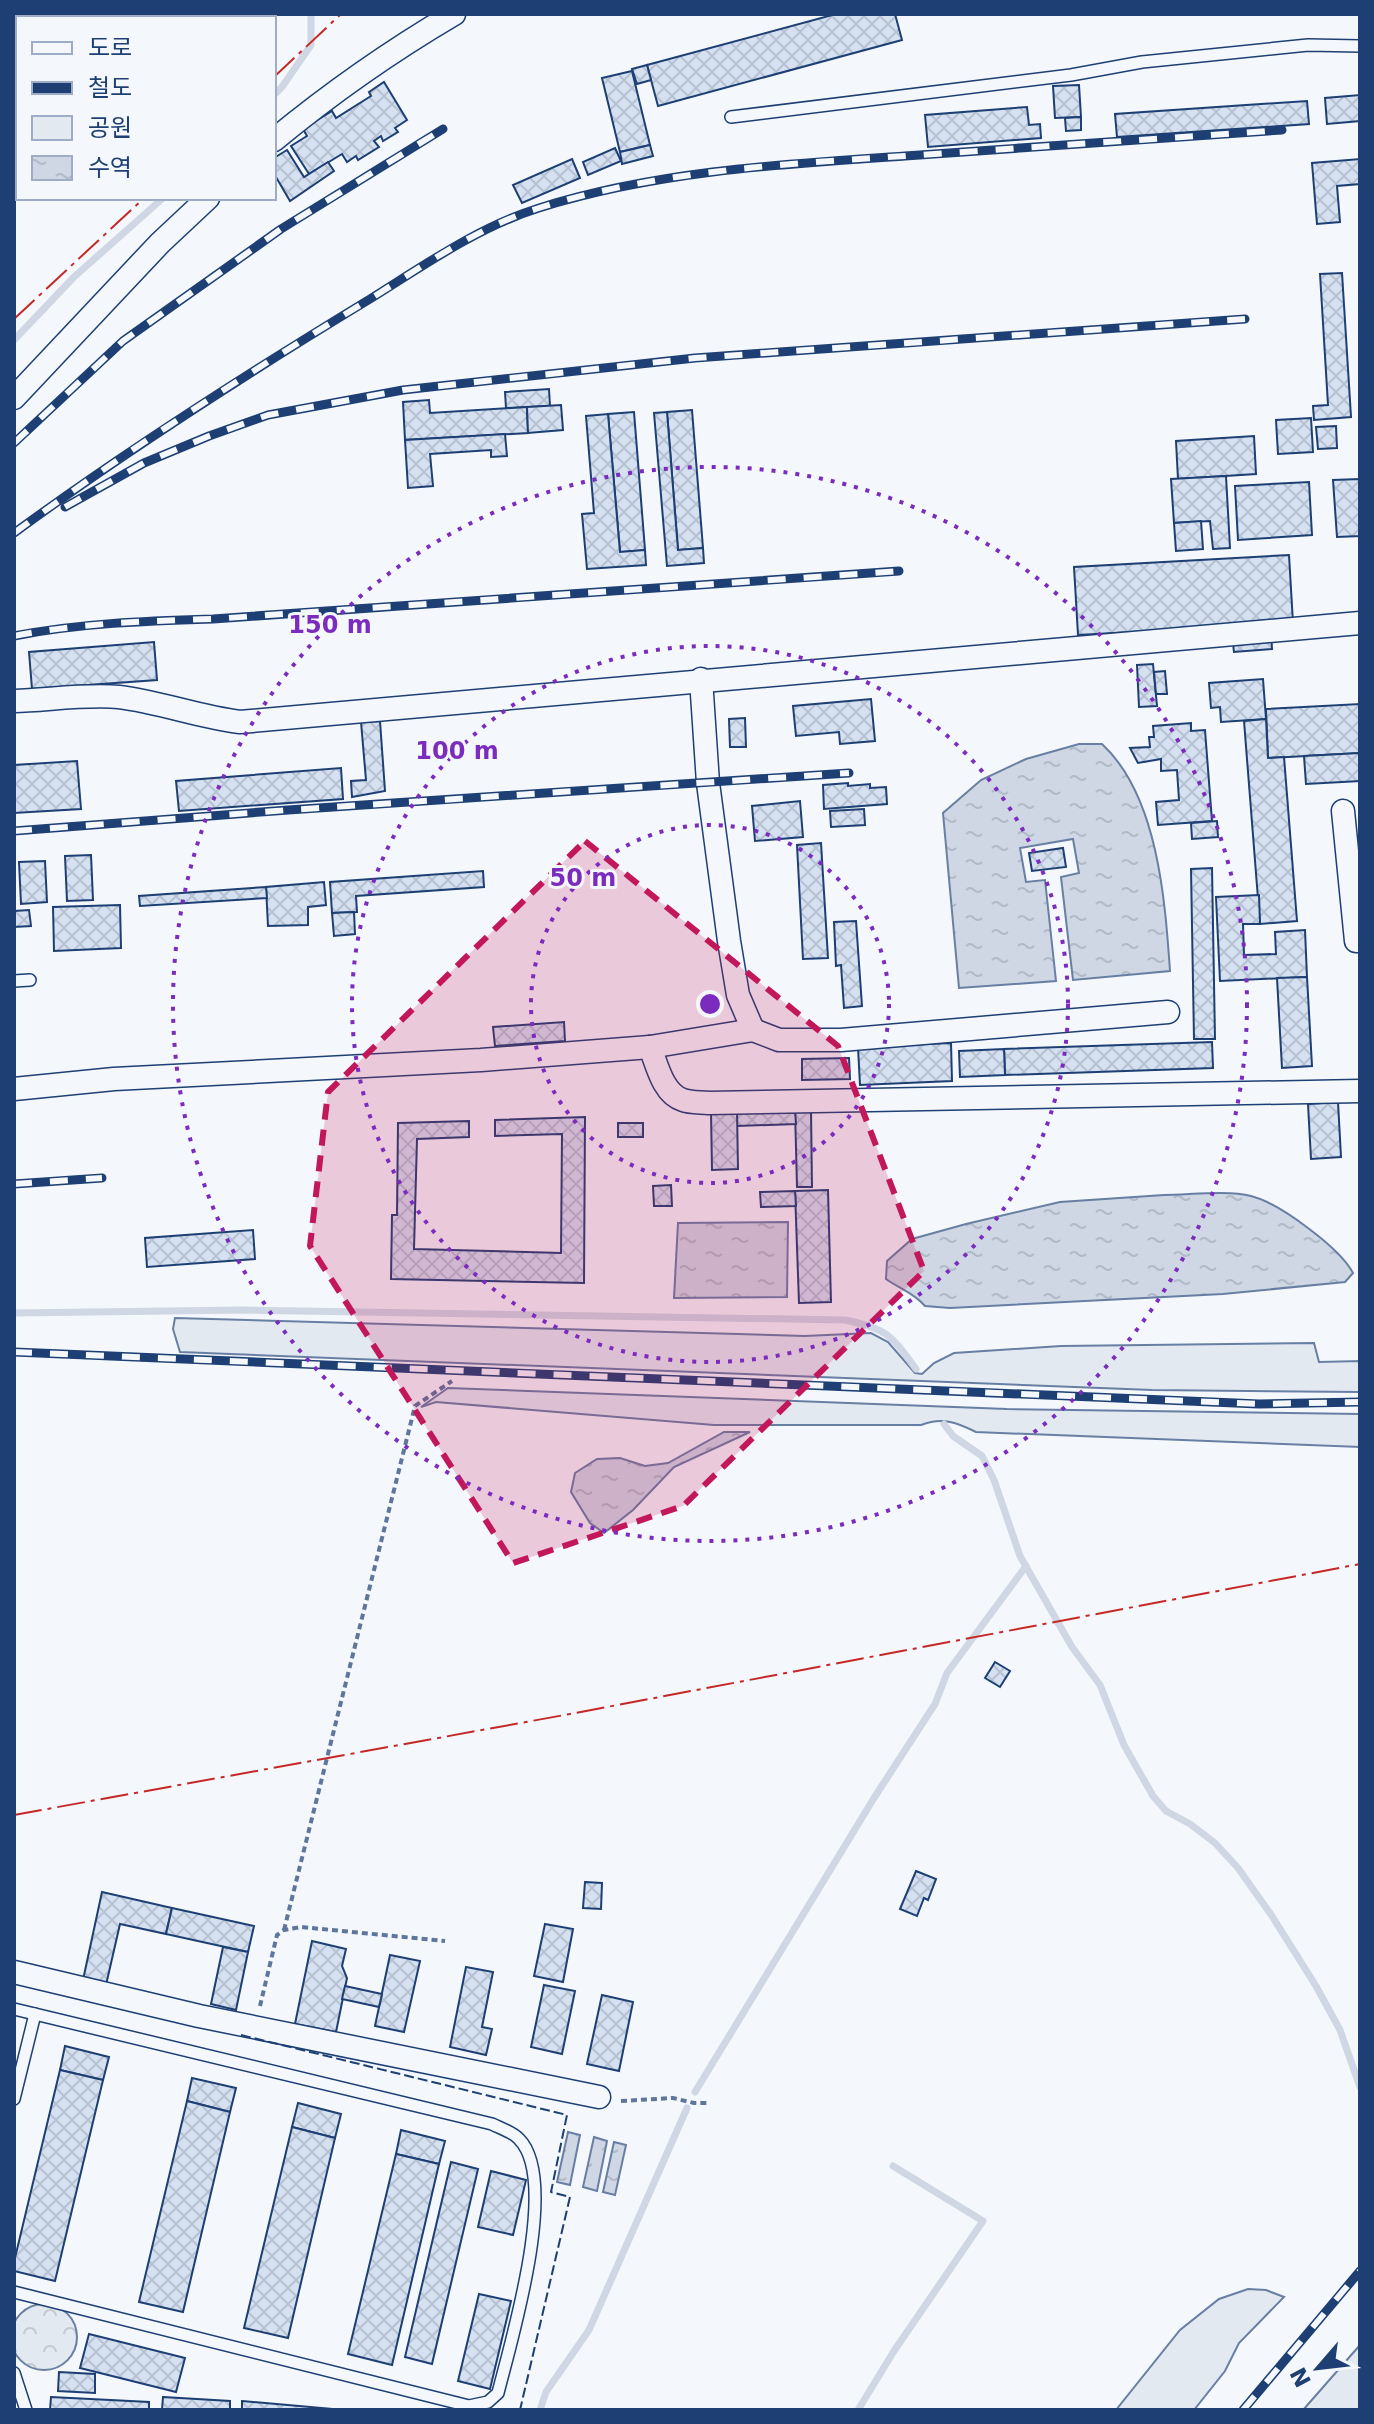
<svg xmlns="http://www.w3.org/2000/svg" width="1374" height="2424" viewBox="0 0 1374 2424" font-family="'DejaVu Sans','Noto Sans KR',sans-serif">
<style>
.green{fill:#e3e9f0;stroke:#687fa3;stroke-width:2}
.forest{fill:url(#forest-crowns);stroke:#687fa3;stroke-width:2}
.water{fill:url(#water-ripples);stroke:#687fa3;stroke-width:2}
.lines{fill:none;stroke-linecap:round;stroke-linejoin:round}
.stream{stroke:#cfd7e4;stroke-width:7}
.building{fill:url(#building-cross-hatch);stroke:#1d3f73;stroke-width:2}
.lane-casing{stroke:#1d3f73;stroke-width:14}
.street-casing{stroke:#1d3f73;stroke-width:25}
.path{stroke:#5e769c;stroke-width:4;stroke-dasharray:6 4;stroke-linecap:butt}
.lane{stroke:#f4f7fb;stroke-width:11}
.street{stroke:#f4f7fb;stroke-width:22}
.rail-casing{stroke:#1d3f73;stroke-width:9}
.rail{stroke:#f4f7fb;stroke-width:6;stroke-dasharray:18;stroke-linecap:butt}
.fence{stroke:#1d3f73;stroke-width:2;stroke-dasharray:10 4;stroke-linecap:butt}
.power{stroke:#c62828;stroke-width:2;stroke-dasharray:28 6 4 6;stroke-linecap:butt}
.marked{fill:#c2185b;fill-opacity:0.2;stroke:#c2185b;stroke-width:6;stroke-dasharray:16 10;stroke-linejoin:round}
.ring{fill:none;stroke:#7b2cbf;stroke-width:4;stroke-dasharray:4 8}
.centre{fill:#7b2cbf;stroke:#f4f7fb;stroke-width:4}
.ring-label{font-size:24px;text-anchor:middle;font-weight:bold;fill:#7b2cbf;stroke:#f4f7fb;stroke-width:6;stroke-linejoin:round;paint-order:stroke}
</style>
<defs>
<pattern id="forest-crowns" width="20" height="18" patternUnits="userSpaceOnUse" patternTransform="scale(2)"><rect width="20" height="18" fill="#e3e9f0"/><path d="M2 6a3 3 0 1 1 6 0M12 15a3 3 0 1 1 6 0" fill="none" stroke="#c2c9d1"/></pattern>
<pattern id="water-ripples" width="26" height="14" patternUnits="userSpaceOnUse" patternTransform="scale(2)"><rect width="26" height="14" fill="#cfd7e4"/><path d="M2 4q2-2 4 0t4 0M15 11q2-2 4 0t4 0" fill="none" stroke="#b1bac7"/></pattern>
<pattern id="building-cross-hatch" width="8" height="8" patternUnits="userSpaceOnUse" patternTransform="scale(2)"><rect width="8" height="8" fill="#d5e0f0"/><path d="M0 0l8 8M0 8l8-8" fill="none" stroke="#b6c1d1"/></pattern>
</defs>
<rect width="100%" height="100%" fill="#f4f7fb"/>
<g class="green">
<polygon points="175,1318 805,1336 871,1333 888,1342 915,1373 922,1374 934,1363 954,1353 1061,1346 1314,1343 1319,1362 1360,1361 1360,1392 1152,1390 180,1352 173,1329"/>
<path d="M448,1388l559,21 353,5v33l-384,-15c-20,-10 -34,-15 -55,-7h-207l-278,-23 -15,5z"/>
<polygon points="1248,2289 1266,2290 1284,2297 1239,2343 1225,2371 1194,2410 1116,2410 1180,2330 1219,2299"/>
<polygon points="1360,2345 1360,2410 1303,2410"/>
</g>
<circle class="forest" cx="44" cy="2337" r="33"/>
<g class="water">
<path d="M1079,744h23c56,52 63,156 68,227l-97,9 -12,-103 18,-4 -6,-34 -53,9 6,34 19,-2 11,101 -97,7 -16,-175 38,-33 45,-21z"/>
<path d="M1164,1195c25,0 63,-5 87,1 28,7 89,52 102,77l-8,9 -122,12 -273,14 -25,-2c-11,-13 -25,-17 -39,-27l1,-18 25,-22 54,-15 94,-22z"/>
<polygon points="788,1222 787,1297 674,1298 678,1223"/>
<polygon points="724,1432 750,1432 674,1467 633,1510 604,1533 590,1523 571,1492 575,1473 597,1459 620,1458 645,1466 668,1463"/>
<polygon points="568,2132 580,2135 570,2185 557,2182"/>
<polygon points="594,2137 607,2141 597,2191 583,2187"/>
<polygon points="614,2142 626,2145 615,2195 603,2192"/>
</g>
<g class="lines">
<g class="stream">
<polyline points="274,95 282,87 311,45 311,14"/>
<polyline points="14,340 74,277 163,198"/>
<path d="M14,1313l230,-3 601,10c43,9 46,15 71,49"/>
<polyline points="944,1424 953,1436 982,1456 994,1480 1020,1556 1072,1647 1100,1685 1124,1745 1153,1796 1166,1811 1190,1824 1215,1843 1238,1868 1272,1916 1316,1986 1340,2030 1360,2087"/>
<polyline points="695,2092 874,1798 935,1704 947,1673 1026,1566"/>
<polyline points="540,2410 546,2392 589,2330 687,2108"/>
<polyline points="858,2410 894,2351 983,2221 893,2166"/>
</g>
</g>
<g class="building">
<polygon points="14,14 58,14 50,18 18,18 18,33 14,35"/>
<polygon points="58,14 169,14 161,18 50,18"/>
<polygon points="836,14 895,14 902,40 658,106 647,65"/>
<polygon points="18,33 18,85 14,87 14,35"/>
<polygon points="647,65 651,80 637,84 632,69"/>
<polygon points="632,71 650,145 620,152 602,78"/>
<polygon points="384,82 407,120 395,128 398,132 383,141 381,136 374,141 379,147 358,160 356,156 347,162 342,154 309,174 291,146 307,136 303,129 332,111 336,118 371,96 369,92"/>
<polygon points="1079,85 1081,117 1055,118 1053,86"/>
<polygon points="1360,95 1360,121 1327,124 1325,98"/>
<polygon points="1307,101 1309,124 1117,137 1115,114"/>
<polygon points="1027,107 1029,125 1040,124 1041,138 928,147 925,115"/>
<polygon points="1081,117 1081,130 1066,131 1065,118"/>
<polygon points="650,145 653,156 622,164 620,152"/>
<polygon points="615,148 621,161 588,175 583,162"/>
<polygon points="287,150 304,177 328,162 334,171 290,201 276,177 274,179 274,158"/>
<polygon points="572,159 580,178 522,203 513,185"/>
<polygon points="1360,159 1360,184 1337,186 1340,222 1317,224 1312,163"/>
<polygon points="1342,273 1351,417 1314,420 1313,406 1328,405 1320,274"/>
<polygon points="549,389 550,406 506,408 505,392"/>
<polygon points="429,400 430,413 527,407 528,433 405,440 403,402"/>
<polygon points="561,405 563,430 528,433 527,407"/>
<polygon points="692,410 703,548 678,550 667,412"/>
<polygon points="634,412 645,550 620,552 608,414"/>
<polygon points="667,412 678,550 703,548 704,563 667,566 654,413"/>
<polygon points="608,414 620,552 645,550 646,565 587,569 582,514 594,513 586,416"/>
<polygon points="1311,418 1313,452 1278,454 1276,420"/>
<polygon points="1336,426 1337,448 1318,449 1316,427"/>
<polygon points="505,434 507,456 491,457 491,450 430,454 433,486 408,488 405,440"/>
<polygon points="1254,436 1256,474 1178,479 1176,441"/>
<polygon points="1226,476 1230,548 1213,549 1210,521 1174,523 1171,479"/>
<polygon points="1360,479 1360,536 1337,537 1333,480"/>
<polygon points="1309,482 1312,535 1238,540 1235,486"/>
<polygon points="1201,521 1203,549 1176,551 1174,523"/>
<polygon points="1289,555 1293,623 1078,635 1074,567"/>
<polygon points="1271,631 1272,649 1234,652 1232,635"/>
<polygon points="154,642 157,680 32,689 29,652"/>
<polygon points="1153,664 1157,706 1139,707 1137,665"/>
<polygon points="1165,671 1167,694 1156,694 1154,672"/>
<polygon points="1263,679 1266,719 1221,722 1220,707 1211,708 1209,683"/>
<polygon points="871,699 875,741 840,744 839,732 796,736 793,706"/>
<polygon points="1360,704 1360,753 1268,758 1266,709"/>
<polygon points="745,718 746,747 730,747 729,719"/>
<polygon points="1266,719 1268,758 1284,757 1297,921 1260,924 1244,721"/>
<polygon points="380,721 385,791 352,797 351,781 366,780 361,722"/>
<polygon points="1191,723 1191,731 1205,730 1212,821 1158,825 1156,802 1179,800 1177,770 1161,771 1161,759 1138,763 1130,748 1150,747 1149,737 1154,737 1153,726"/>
<polygon points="1360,753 1360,781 1306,784 1304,756"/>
<polygon points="77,761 81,809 14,813 14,765"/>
<polygon points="341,768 343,799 179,811 176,781"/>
<polygon points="848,783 848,786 870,784 870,788 886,787 887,804 824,809 823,785"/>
<polygon points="800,801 803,837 755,841 752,806"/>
<polygon points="864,809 865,825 831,827 830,811"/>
<polygon points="1217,821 1218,837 1192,839 1191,823"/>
<polygon points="821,843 828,958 803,959 797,845"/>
<polygon points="1063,848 1066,867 1032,871 1029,853"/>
<polygon points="91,855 93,900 67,901 65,856"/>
<polygon points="45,861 47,902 21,904 19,862"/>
<polygon points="1212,868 1215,1039 1194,1039 1191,869"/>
<polygon points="483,871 484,887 356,896 357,912 332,913 330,882"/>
<polygon points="324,882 326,905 308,907 308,925 268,926 266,887"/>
<polygon points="266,887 267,898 140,906 139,896"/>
<polygon points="1259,895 1260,924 1243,924 1244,955 1276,954 1275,932 1305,930 1307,977 1220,981 1216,897"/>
<polygon points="120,905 121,948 54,951 53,907"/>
<polygon points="29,910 31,926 14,927 14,911"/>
<polygon points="354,912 355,934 334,936 332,913"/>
<polygon points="856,921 862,1006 844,1008 841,965 836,966 834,922"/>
<polygon points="1307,977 1312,1066 1282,1068 1277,978"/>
<polygon points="564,1022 565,1041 495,1046 493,1027"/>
<polygon points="1212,1042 1213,1068 1005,1075 1004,1049"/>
<polygon points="951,1043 952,1081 860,1085 858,1047"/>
<polygon points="1004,1049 1005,1075 960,1077 959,1051"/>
<polygon points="849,1058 850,1079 802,1080 802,1059"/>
<polygon points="1338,1102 1341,1157 1311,1159 1308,1104"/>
<polygon points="795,1110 811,1110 812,1187 797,1187"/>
<polygon points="795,1110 796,1124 737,1126 737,1111"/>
<polygon points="737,1111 738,1169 712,1170 711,1112"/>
<polygon points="585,1117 584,1283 391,1279 392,1215 397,1215 398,1123 469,1121 469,1137 417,1139 414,1249 561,1253 562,1134 495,1136 495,1120"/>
<rect x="618" y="1123" width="25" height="14"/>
<polygon points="671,1185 672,1206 654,1206 653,1186"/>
<polygon points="828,1190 831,1302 799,1303 795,1191"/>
<polygon points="795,1191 796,1206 761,1207 760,1192"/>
<polygon points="253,1230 255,1259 147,1267 145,1238"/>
<polygon points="995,1662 1010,1671 1000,1687 985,1678"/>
<polygon points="916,1871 936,1879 928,1900 924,1898 917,1916 900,1909"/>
<polygon points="585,1882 602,1883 601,1909 583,1908"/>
<polygon points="102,1892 172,1908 166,1934 120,1924 106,1985 83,1980"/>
<polygon points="172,1908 254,1926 248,1952 166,1934"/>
<polygon points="545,1924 573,1929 563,1982 534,1976"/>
<polygon points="312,1941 346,1949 342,1966 347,1978 336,2032 295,2024"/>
<polygon points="223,1947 248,1952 236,2010 211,2004"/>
<polygon points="390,1955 420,1961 404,2032 375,2026"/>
<polygon points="466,1967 493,1972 482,2027 492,2029 486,2055 450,2047"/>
<polygon points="544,1985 575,1991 562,2054 531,2047"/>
<polygon points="345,1986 382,1994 379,2007 342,1999"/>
<polygon points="602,1995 633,2002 619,2071 587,2064"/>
<polygon points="65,2046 109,2057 103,2080 60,2070"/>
<polygon points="60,2070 103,2080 55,2281 14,2271 14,2262"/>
<polygon points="192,2078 236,2088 230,2112 187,2101"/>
<polygon points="187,2101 230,2112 183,2312 139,2302"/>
<polygon points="298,2103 341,2114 335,2138 292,2127"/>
<polygon points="292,2127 335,2138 288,2338 244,2328"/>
<polygon points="401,2130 445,2141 439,2164 396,2154"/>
<polygon points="396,2154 439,2164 392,2365 348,2354"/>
<polygon points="451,2162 478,2169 432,2364 405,2357"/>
<polygon points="491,2171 526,2180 513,2235 478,2227"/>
<polygon points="479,2294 511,2301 490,2389 458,2381"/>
<polygon points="89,2334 185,2358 176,2392 80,2368"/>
<polygon points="59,2372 95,2374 95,2393 58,2391"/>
<polygon points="51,2397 149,2402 149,2410 50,2410"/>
<polygon points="163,2397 230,2401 230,2410 162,2410"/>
<polygon points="242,2401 344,2410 242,2410"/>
</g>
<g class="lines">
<g class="lane-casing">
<g id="lane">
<polyline points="731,117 1071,75 1142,62 1308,45 1360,46"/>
<polyline points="14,981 30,980"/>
<path d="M14,2009l478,115c8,4 21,8 27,15 41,41 -8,202 -21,254l-10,9 -19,4 -455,-114"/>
<polyline points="14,2099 35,2014"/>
<polyline points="14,2373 26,2410"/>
</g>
</g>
<g class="street-casing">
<g id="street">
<path d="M274,140c57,-47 117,-89 180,-126"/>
<polyline points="14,398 160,243 208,198"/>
<polyline points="701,679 708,783 729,941 738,995 753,1030"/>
<path d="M14,701c34,-1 71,-7 105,-4 41,5 80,20 121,25l1120,-99"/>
<polyline points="1343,811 1356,941 1360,941"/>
<path d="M650,1047c7,18 13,47 33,53 8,3 18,2 26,3l651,-12"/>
<polyline points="14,1089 114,1079 481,1060 650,1047 753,1030 779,1040 841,1040 1168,1012"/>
<polyline points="14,1972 199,2016 599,2097"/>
</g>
</g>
<g class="path">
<polyline points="284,1930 415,1406 452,1381"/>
<polyline points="260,2006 277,1935 284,1930 301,1927 445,1941"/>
<polyline points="621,2101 673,2098 694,2103 709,2103"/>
</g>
<use href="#lane" class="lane"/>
<use href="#street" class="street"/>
<g class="rail-casing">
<g id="rail">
<polyline points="14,443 123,341 281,229 443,129"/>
<polyline points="65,507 144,463 209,436 268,415 403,390 695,358 1245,319"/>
<path d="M14,533c115,-84 234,-160 356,-234 53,-33 108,-72 169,-91 117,-37 244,-44 366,-52 126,-9 251,-17 377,-26"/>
<path d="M14,636c66,-13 132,-15 199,-17l686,-48"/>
<polyline points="14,831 288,810 849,773"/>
<polyline points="14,1184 102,1178"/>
<polyline points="14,1352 1259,1404 1360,1402"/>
<polyline points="1243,2410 1360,2271"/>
</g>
</g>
<use href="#rail" class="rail"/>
<polyline class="fence" points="241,2035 567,2115 551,2192 570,2197 520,2410"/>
<g class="power">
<polyline points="274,77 341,14"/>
<polyline points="14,319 144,198"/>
<polyline points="14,1815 570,1714 1360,1564"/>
</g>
</g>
<path class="marked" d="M585,841l253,205 86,225 -241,235 -170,57 -203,-317 18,-154z"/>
<g class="ring">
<circle cx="710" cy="1004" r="179"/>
<circle cx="710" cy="1004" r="358"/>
<circle cx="710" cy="1004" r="537"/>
</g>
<circle cx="710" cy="1004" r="12" class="centre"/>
<g class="ring-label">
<text x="330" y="633">150 m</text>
<text x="457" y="759">100 m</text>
<text x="583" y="886">50 m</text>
</g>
<rect width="1374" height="2424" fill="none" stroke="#1d3f73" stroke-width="32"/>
<rect x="16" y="16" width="260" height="184" fill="#f4f7fb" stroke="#9eadc5" stroke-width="2"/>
<rect x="32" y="42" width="40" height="12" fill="#f4f7fb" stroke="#9eadc5" stroke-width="2"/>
<text x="88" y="56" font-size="24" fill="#1d3f73">도로</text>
<rect x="32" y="82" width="40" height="12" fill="#1d3f73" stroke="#9eadc5" stroke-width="2"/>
<text x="88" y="96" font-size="24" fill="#1d3f73">철도</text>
<rect x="32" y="116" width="40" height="24" fill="#e3e9f0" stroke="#9eadc5" stroke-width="2"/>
<text x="88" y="136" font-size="24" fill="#1d3f73">공원</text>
<rect x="32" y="156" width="40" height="24" fill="url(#water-ripples)" stroke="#9eadc5" stroke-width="2"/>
<text x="88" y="176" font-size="24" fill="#1d3f73">수역</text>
<g transform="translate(1318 2368) rotate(242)" stroke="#f4f7fb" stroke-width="6" paint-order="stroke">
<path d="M0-6L14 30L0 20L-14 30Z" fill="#1d3f73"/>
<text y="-12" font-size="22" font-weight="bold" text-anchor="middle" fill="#1d3f73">N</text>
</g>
</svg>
